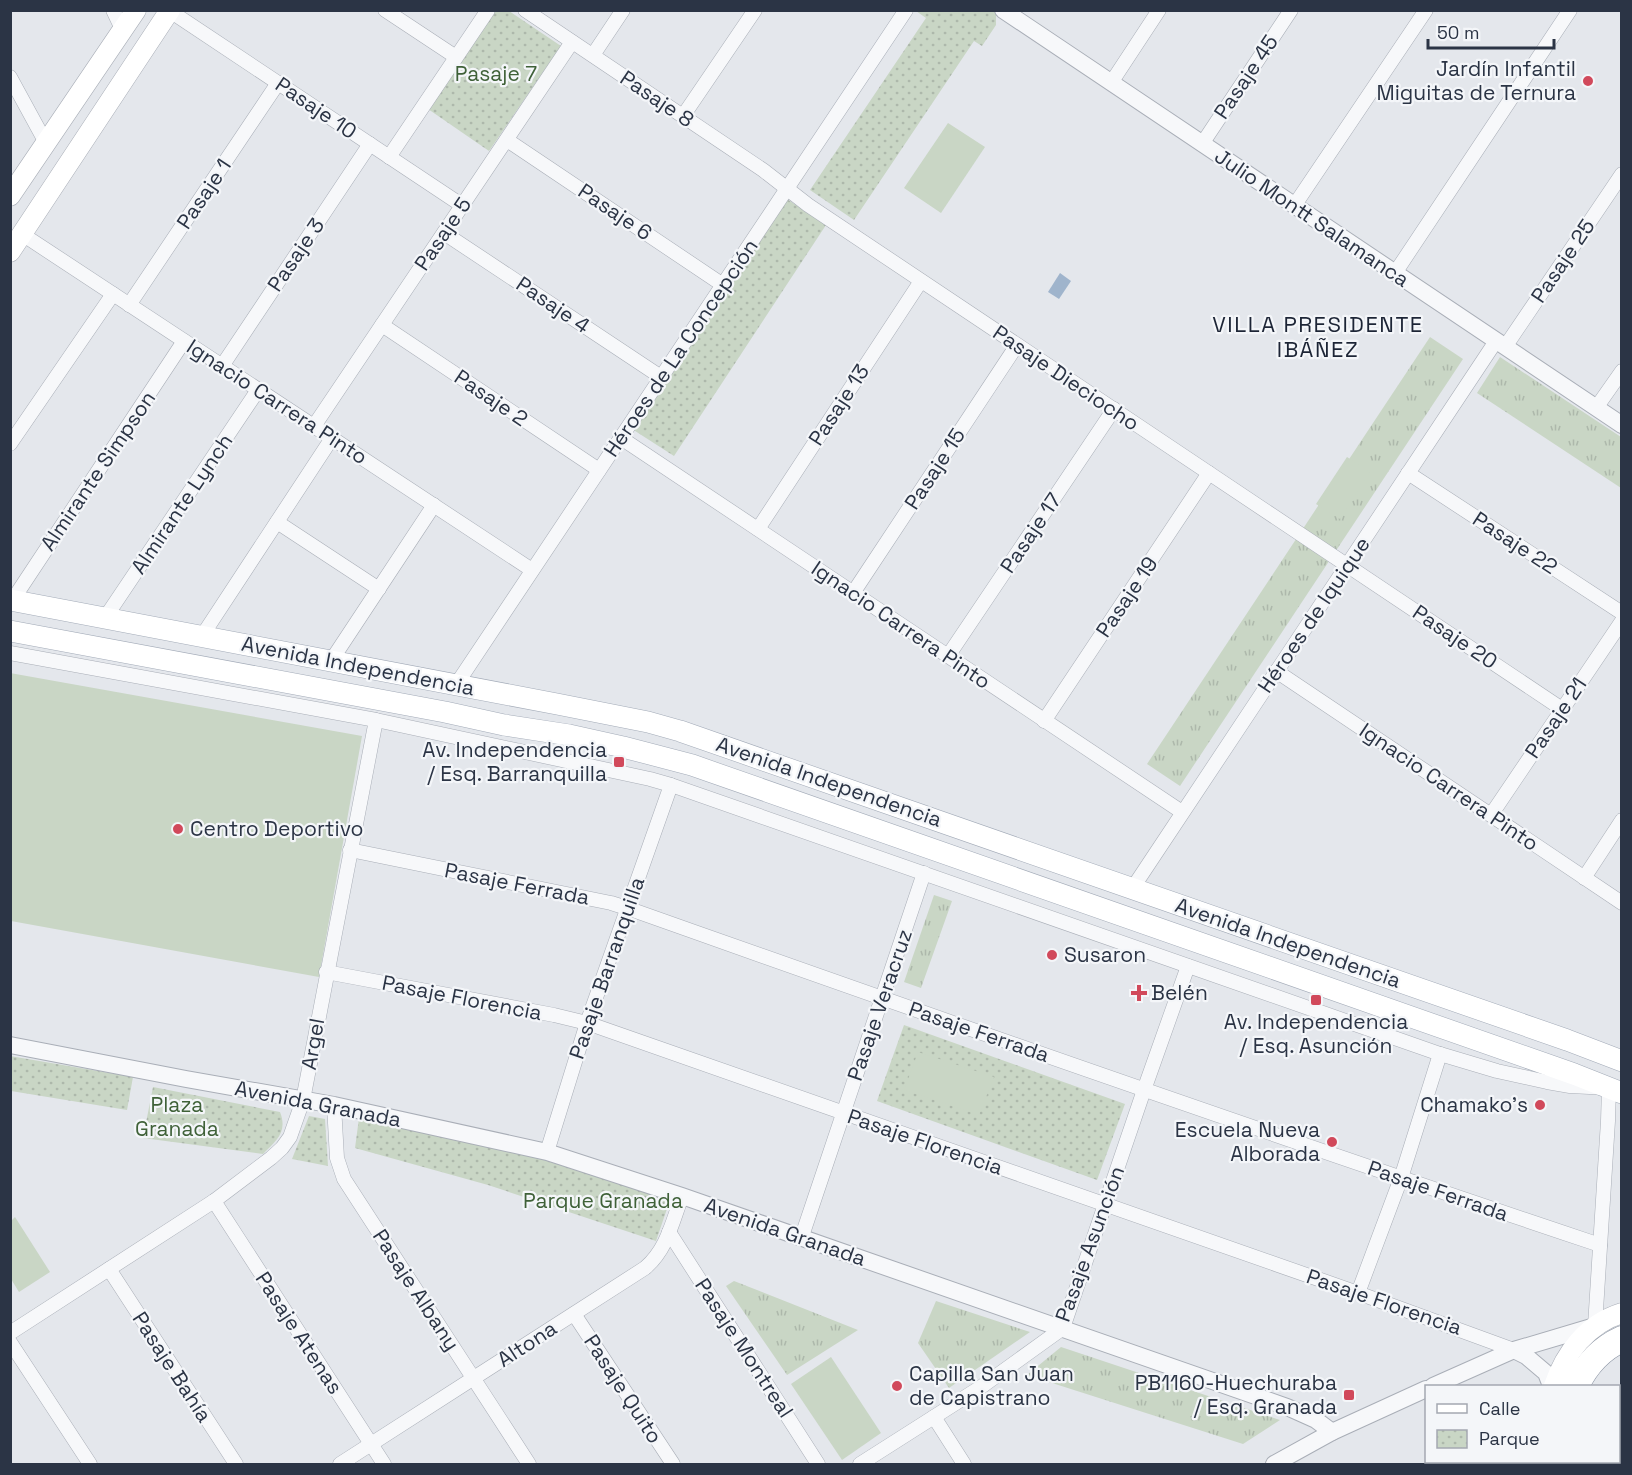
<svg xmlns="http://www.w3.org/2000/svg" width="1632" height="1475" viewBox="0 0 1632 1475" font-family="'Space Grotesk',sans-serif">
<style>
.grass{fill:url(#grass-tufts)}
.park{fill:url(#park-dots)}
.garden{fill:#c9d6c5}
.water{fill:#9fb4cc}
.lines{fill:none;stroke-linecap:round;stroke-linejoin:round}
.minor-casing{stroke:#a9aeb7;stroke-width:15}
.tertiary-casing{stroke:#a9aeb7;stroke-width:18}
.secondary-casing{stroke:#a9aeb7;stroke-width:21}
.primary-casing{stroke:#a3abb8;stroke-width:22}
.motorway-casing{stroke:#8b94a3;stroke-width:27}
.minor{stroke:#f7f8fa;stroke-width:14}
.tertiary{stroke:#f7f8fa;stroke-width:16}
.secondary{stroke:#fff;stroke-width:20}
.primary{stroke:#fff;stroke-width:21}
.motorway{stroke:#fff;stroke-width:26}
.poi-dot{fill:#d1495b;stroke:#f4f6f9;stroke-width:2}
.labels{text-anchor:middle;stroke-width:4.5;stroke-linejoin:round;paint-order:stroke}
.poi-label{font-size:21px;fill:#2b3445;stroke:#f4f6f9;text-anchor:end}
.park-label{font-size:21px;fill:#3f6138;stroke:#f4f6f9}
.street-label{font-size:21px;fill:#2b3445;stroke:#f4f6f9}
.neighbourhood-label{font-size:22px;letter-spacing:1.5px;fill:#1d2536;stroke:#f4f6f9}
</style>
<defs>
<pattern id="grass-tufts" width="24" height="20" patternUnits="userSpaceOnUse" patternTransform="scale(1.5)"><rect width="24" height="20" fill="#c9d6c5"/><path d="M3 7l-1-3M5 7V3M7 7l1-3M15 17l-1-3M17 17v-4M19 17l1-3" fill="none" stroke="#adb8ab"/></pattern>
<pattern id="park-dots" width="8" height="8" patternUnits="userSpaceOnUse" patternTransform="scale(1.5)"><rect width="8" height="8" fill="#c9d6c5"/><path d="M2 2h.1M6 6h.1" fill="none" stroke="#adb8ab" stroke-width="1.8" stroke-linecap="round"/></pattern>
</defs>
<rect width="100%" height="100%" fill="#e4e7ec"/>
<g class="grass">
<polygon points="1430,337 1463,359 1180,786 1147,764"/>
<polygon points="1500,357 1621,437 1621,488 1477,393"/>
<polygon points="934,895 952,901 921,988 904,982"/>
<polygon points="734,1281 858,1330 787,1375 726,1286"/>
<polygon points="936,1301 1030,1332 949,1388 918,1343"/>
<polygon points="1061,1347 1280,1420 1243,1444 1027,1375"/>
</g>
<g class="park">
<polygon points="992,10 996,13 996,25 982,46 974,41 854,220 810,190 926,18 916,11"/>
<polygon points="495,11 509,11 561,46 489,151 428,109"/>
<polygon points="784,197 826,225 674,456 632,429"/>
<polygon points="904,1025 1125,1104 1097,1180 877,1101"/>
<polygon points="10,1056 133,1077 127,1110 11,1091"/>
<path d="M153,1087l127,25c8,20 -4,29 -17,42l-120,-16z"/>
<polygon points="309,1116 325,1119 328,1166 292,1159"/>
<polygon points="359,1118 543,1159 670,1200 656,1241 488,1185 355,1148"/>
</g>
<g class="garden">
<polygon points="948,123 985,147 941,213 904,188"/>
<polygon points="1347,457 1370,472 1340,519 1316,504"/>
<polygon points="10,673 362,736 319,977 11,921"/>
<polygon points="918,1052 994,1077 979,1115 904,1090"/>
<polygon points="15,1217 50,1272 19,1292 11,1279 11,1221"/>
<polygon points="831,1357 881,1433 842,1460 791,1384"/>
</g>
<polygon class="water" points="1060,273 1071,281 1059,299 1048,292"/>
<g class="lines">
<g class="minor-casing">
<g id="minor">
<polyline points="113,10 123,31"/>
<polyline points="385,10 456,57"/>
<polyline points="525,10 763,170 808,205 1562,709"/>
<polyline points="170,11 463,206"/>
<polyline points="593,55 623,10"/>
<polyline points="10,77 46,143"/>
<polyline points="1111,83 1159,10"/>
<polyline points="683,116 755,10"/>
<polyline points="507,140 723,285"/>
<polyline points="1202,144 1291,10"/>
<polyline points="389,157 488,10"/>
<polyline points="1294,206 1426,10"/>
<polyline points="444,233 661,377"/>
<polyline points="22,234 532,570"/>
<polyline points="1395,273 1570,10"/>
<polyline points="129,305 278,83"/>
<polyline points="382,325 599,470"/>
<polyline points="1505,347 1622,174"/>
<polyline points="222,366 370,144"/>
<polyline points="1596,408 1622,371"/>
<polyline points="314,426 572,42"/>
<polyline points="621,438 1182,812"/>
<polyline points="10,444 113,294"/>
<polyline points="1408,473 1622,613"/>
<polyline points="277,522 379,589"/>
<polyline points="758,529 921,281"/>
<polyline points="853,593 1017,345"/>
<polyline points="12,601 184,341"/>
<polyline points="105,618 258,390"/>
<polyline points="202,636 332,438"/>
<polyline points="10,653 376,720 650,779 671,785 1440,1054 1497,1071 1547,1082 1570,1086 1609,1088 1608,1121 1595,1326"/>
<polyline points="948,656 1114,409"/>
<polyline points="331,661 434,505"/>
<polyline points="1276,671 1622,903"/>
<polyline points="456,685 906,10"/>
<polyline points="1044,721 1209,473"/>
<polyline points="1491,815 1622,621"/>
<path d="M350,850l261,53 16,5c324,115 647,228 973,337"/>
<polyline points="1584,878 1622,820"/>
<polyline points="1132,889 1496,341"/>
<polyline points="326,972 554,1015 587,1023 1358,1293 1514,1350"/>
<polyline points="334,1105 337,1158 344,1179 529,1464"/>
<polyline points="547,1152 587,1023 671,785"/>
<polyline points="214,1201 384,1464"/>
<polyline points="669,1232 818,1464"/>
<polyline points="801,1239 924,873"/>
<polyline points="109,1269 236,1464"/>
<polyline points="1358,1293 1401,1178 1440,1054"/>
<polyline points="574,1314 673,1464"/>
<polyline points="10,1333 214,1201 271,1158 282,1148 290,1137 303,1100 376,720"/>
<polyline points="10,1342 90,1464"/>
<polyline points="934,1417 964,1464"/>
<path d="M340,1464l305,-196c22,-19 27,-45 37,-72"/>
<polyline points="860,1464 981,1387 1063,1328 1144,1090 1188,966"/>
</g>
</g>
<g class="tertiary-casing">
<g id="tertiary">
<polyline points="1003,10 1622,425"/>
<polyline points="10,1045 186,1079 334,1105 547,1152 682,1196 1287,1407 1316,1420 1332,1432"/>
<polyline points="1514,1350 1526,1356 1546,1373 1551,1386"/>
<polyline points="1433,1386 1514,1350 1595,1326"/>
<polyline points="1274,1464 1332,1432 1426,1389"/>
</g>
</g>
<g class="secondary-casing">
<g id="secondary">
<polyline points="10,196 136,10"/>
<polyline points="10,252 170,10"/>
<path d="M1554,1386c11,-33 33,-62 68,-73"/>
<polyline points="1558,1462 1559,1464"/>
</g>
</g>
<g class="primary-casing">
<g id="primary">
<polyline points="10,600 557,704 648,722 680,731 1567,1040 1622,1061"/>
<polyline points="10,631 445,712 504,725 569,735 623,747 692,765 1574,1074 1622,1093"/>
</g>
</g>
<g class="motorway-casing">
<g id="motorway">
<path d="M1576,1386c10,-21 24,-37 46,-47"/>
<polyline points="1597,1462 1599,1464"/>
</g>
</g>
<use href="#minor" class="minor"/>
<use href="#tertiary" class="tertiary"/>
<use href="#secondary" class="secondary"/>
<use href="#primary" class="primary"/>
<use href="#motorway" class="motorway"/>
</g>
<g class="poi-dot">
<circle cx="1588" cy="81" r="6"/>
<rect x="613" y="756" width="12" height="12" rx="3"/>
<circle cx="178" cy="829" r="6"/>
<circle cx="1052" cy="955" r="6"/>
<path d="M1136 984h6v6h6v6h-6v6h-6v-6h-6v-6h6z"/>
<rect x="1310" y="994" width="12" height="12" rx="3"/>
<circle cx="1540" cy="1105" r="6"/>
<circle cx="1332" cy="1142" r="6"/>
<circle cx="897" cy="1386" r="6"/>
<rect x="1343" y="1389" width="12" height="12" rx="3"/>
</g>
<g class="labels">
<g class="poi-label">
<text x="1576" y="76">Jardín Infantil<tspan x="1576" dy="24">Miguitas de Ternura</tspan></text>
<text x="607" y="757">Av. Independencia<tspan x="607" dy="24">/ Esq. Barranquilla</tspan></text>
<text x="190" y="836" text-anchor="start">Centro Deportivo</text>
<text x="1064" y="962" text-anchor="start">Susaron</text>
<text x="1151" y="1000" text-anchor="start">Belén</text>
<text x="1316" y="1029" text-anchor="middle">Av. Independencia<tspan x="1316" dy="24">/ Esq. Asunción</tspan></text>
<text x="1528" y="1112">Chamako's</text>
<text x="1320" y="1137">Escuela Nueva<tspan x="1320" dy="24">Alborada</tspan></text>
<text x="909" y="1381" text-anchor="start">Capilla San Juan<tspan x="909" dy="24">de Capistrano</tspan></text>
<text x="1337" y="1390">PB1160-Huechuraba<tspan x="1337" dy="24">/ Esq. Granada</tspan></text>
</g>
<g class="park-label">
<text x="496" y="81">Pasaje 7</text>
<text x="177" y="1112">Plaza<tspan x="177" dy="24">Granada</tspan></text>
<text x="603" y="1208">Parque Granada</text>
</g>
<g class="street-label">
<text transform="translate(1246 77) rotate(-56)" y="7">Pasaje 45</text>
<text transform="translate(657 99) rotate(34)" y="7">Pasaje 8</text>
<text transform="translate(316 108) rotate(34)" y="7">Pasaje 10</text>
<text transform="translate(204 194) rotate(-56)" y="7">Pasaje 1</text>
<text transform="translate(615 212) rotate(34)" y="7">Pasaje 6</text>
<text transform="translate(1312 218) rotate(34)" y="7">Julio Montt Salamanca</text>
<text transform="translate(443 234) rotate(-56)" y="7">Pasaje 5</text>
<text transform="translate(296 255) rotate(-56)" y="7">Pasaje 3</text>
<text transform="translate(1563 261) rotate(-56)" y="7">Pasaje 25</text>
<text transform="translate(553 305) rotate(34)" y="7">Pasaje 4</text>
<text transform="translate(681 348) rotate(-56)" y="7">Héroes de La Concepción</text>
<text transform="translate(1066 378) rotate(34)" y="7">Pasaje Dieciocho</text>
<text transform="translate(491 398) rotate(34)" y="7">Pasaje 2</text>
<text transform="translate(277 402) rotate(33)" y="7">Ignacio Carrera Pinto</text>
<text transform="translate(839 405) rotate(-57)" y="7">Pasaje 13</text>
<text transform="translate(935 469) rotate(-57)" y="7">Pasaje 15</text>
<text transform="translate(98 471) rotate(-56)" y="7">Almirante Simpson</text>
<text transform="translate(182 504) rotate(-56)" y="7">Almirante Lynch</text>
<text transform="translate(1031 533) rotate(-56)" y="7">Pasaje 17</text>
<text transform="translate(1515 543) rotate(33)" y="7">Pasaje 22</text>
<text transform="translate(1127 597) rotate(-56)" y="7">Pasaje 19</text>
<text transform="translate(1314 615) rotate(-56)" y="7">Héroes de Iquique</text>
<text transform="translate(901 625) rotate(34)" y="7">Ignacio Carrera Pinto</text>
<text transform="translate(1455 637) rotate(34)" y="7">Pasaje 20</text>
<text transform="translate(358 666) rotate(11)" y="7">Avenida Independencia</text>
<text transform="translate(1556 718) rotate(-56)" y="7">Pasaje 21</text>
<text transform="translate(829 782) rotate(19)" y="7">Avenida Independencia</text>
<text transform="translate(1449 787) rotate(34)" y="7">Ignacio Carrera Pinto</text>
<text transform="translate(517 884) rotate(11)" y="7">Pasaje Ferrada</text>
<text transform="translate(1288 943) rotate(19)" y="7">Avenida Independencia</text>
<text transform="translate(607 968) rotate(-71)" y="7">Pasaje Barranquilla</text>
<text transform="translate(462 998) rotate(11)" y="7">Pasaje Florencia</text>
<text transform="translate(880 1005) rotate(-71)" y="7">Pasaje Veracruz</text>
<text transform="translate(979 1032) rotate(19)" y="7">Pasaje Ferrada</text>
<text transform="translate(313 1044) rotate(-80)" y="7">Argel</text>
<text transform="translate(318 1104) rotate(11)" y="7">Avenida Granada</text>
<text transform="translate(925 1142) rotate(19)" y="7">Pasaje Florencia</text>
<text transform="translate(1438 1191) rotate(19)" y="7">Pasaje Ferrada</text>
<text transform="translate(785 1232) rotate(19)" y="7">Avenida Granada</text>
<text transform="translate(1090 1244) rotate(-70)" y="7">Pasaje Asunción</text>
<text transform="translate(416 1290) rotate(57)" y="7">Pasaje Albany</text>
<text transform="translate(1384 1302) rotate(19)" y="7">Pasaje Florencia</text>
<text transform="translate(299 1333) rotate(57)" y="7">Pasaje Atenas</text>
<text transform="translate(527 1344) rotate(-33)" y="7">Altona</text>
<text transform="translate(744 1348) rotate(57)" y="7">Pasaje Montreal</text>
<text transform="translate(172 1367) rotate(57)" y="7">Pasaje Bahía</text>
<text transform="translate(623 1389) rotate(57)" y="7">Pasaje Quito</text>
</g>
<g class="neighbourhood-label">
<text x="1318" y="332">VILLA PRESIDENTE<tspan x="1318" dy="25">IBÁÑEZ</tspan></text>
</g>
</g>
<rect width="1632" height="1475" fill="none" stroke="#2b3445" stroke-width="24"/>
<rect x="1425" y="1385" width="195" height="78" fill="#f4f6f9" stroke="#a4a8b1" stroke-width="1.5"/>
<rect x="1437" y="1404" width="30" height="9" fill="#ffffff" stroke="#a4a8b1" stroke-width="1.5"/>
<text x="1479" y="1415" font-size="18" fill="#2b3445">Calle</text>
<rect x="1437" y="1430" width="30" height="18" fill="url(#park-dots)" stroke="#a4a8b1" stroke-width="1.5"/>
<text x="1479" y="1445" font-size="18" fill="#2b3445">Parque</text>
<path d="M1428 39v9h126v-9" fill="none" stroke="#2b3445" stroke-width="3"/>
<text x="1437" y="39" font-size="18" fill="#2b3445" stroke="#f4f6f9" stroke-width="4.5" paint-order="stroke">50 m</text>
</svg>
